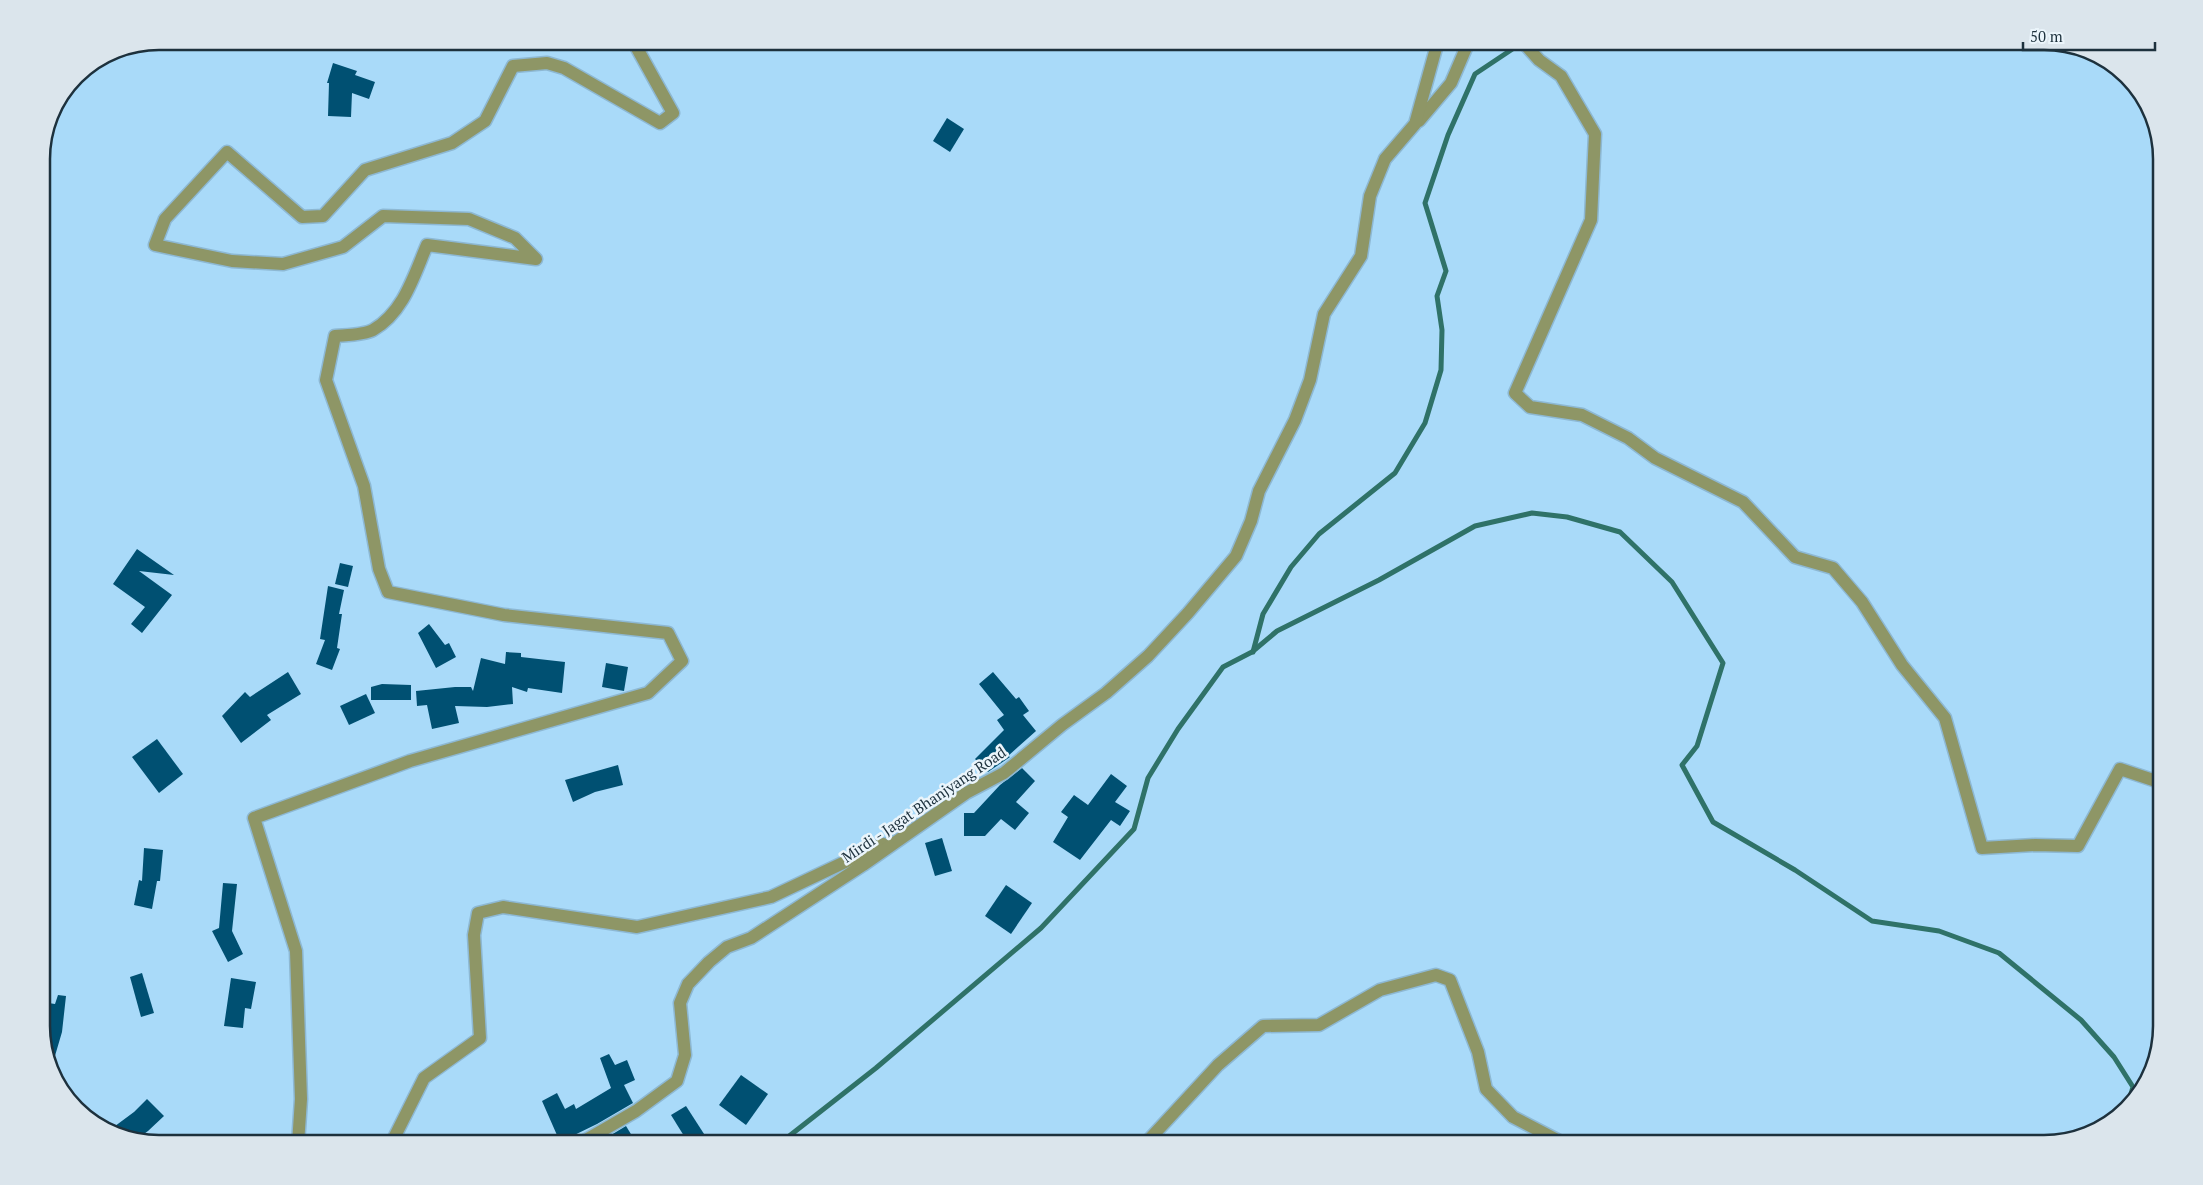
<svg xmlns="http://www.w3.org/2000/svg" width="2203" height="1185" viewBox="0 0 2203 1185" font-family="'PT Serif',serif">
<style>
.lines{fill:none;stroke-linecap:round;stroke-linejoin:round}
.stream{stroke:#2f7268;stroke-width:5}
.building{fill:#005072}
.minor-casing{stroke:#8db8d3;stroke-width:15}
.minor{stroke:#8e9666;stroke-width:12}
.labels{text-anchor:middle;stroke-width:5;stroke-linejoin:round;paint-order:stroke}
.street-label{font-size:15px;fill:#1d313d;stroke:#ebf5fb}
.rim{fill:none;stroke:#1d313d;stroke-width:2.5}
</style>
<rect width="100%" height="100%" fill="#a9daf9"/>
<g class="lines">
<g class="stream">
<polyline points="1253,652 1263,614 1291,567 1319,534 1395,473 1425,423 1441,370 1442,330 1437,296 1446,271 1425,203 1448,135 1475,74 1523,42"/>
<polyline points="779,1144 876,1068 1041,928 1134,829 1148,778 1178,729 1223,667 1252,652 1277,631 1379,580 1475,526 1532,513 1567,517 1620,532 1672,582 1723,663 1697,746 1682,765 1713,822 1795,870 1872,921 1939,931 1999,953 2081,1020 2114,1057 2133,1087 2129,1101"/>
</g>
</g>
<g class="building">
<polygon points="333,63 357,71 355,75 375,82 369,99 352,93 351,117 328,116 329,83 327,83"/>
<polygon points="947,118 964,129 950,152 933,141"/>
<polygon points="137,549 174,575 139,571 172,595 142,633 131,624 145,607 113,584"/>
<polygon points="340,563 353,566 348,587 335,584"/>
<polygon points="328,586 344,590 339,614 342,614 337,648 340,649 332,670 316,664 325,640 320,639"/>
<polygon points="429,624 445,645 449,643 456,657 436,668 418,633"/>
<polygon points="506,652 521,653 521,657 565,662 562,693 528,688 527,692 512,687 513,704 487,707 455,706 459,723 432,729 427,705 417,706 416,691 455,687 471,687 473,691 481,658 505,664"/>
<polygon points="606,663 628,667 624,691 602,687"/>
<polygon points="288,672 301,694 267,715 271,720 241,743 222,716 245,692 250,697"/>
<polygon points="993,672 1016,699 1019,697 1029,711 1023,715 1036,731 1008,756 1010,757 988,772 975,759 1004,730 997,720 1004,715 979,684"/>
<polygon points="382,684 411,685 411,700 371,700 371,687"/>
<polygon points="366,694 375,713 349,725 340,706"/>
<polygon points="157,739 183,774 159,793 132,757"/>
<polygon points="618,765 623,785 595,792 573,802 565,780"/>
<polygon points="1022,768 1035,781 1016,802 1029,813 1015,830 1001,819 985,836 964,836 964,813 974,813 1000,785"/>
<polygon points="1111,774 1127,786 1115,802 1130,811 1120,826 1111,820 1080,860 1053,842 1068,817 1061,812 1074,795 1088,805"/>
<polygon points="942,838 952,871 935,876 925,843"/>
<polygon points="144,848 163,850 160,881 157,881 152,909 134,905 139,880 142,881"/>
<polygon points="223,883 237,884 232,931 243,954 228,962 212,931 219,928"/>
<polygon points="1006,885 1032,903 1011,934 985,916"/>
<polygon points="142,973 154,1013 141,1017 130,977"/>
<polygon points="231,978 256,982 251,1009 245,1008 243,1028 224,1026"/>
<polygon points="58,995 66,996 62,1032 52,1066 45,1043 48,1030 42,1029 42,1002 55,1004"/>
<polygon points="609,1054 615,1065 627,1060 635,1080 624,1085 633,1103 597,1124 560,1142 542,1101 557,1093 565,1109 574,1104 576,1109 611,1088 600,1058"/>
<polygon points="741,1075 768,1094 746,1125 719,1105"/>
<polygon points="147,1099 164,1116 148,1131 137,1139 107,1132 134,1112"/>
<polygon points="686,1106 706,1137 696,1144 689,1144 671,1115"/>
<polygon points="626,1126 637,1144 610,1144 606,1138"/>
</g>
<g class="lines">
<g class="minor-casing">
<g id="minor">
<polyline points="1522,41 1539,60 1561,76 1595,134 1591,220 1515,393 1530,407 1582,415 1628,438 1655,458 1743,502 1795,557 1833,568 1862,602 1902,665 1945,718 1982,848 2035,845 2078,846 2120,769 2162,783"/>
<polyline points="1419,121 1451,83 1469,41"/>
<path d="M298,1144l3,-45 -5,-148 -42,-133 156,-57 238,-68 34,-32 -14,-28 -164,-18 -116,-23 -9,-23 -15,-83 -38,-106 9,-44c11,-1 29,-1 38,-6 31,-18 41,-55 54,-85l109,14 -21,-21 -46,-19 -86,-3 -40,31 -60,17 -51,-3 -77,-16 10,-26 62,-67 75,65 21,-1 42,-46 87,-27 33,-22 28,-55 34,-3 17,5 96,55 13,-10 -40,-72"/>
<polyline points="391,1144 424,1078 480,1038 474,935 478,913 503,907 637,927 771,897 883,844"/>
<polyline points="579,1144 636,1111 677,1081 685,1055 680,1003 688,984 709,962 727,947 751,938 863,865 966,793 1004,773 1062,725 1106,693 1148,656 1188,613 1236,556 1251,521 1259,491 1295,420 1310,380 1324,314 1361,256 1370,196 1385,159 1415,124 1438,41"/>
<polyline points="1145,1144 1218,1065 1263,1026 1319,1025 1380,990 1436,975 1450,980 1478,1052 1486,1089 1513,1117 1565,1144"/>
</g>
</g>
<use href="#minor" class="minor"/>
</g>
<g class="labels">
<g class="street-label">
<text transform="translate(924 805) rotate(-34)" y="5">Mirdi - Jagat Bhanjyang Road</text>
</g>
</g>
<path d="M0 0H2203V1185H0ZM159 50H2044A109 109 0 0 1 2153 159V1026A109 109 0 0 1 2044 1135H159A109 109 0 0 1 50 1026V159A109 109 0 0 1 159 50Z" fill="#dbe5ec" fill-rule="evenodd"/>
<path class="rim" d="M159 50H2044A109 109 0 0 1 2153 159V1026A109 109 0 0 1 2044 1135H159A109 109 0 0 1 50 1026V159A109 109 0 0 1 159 50Z"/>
<path d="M2023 42v8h132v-8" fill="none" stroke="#1d313d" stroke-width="2.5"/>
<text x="2030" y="42" font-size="15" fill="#1d313d" stroke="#ebf5fb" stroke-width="4" paint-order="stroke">50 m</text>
</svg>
